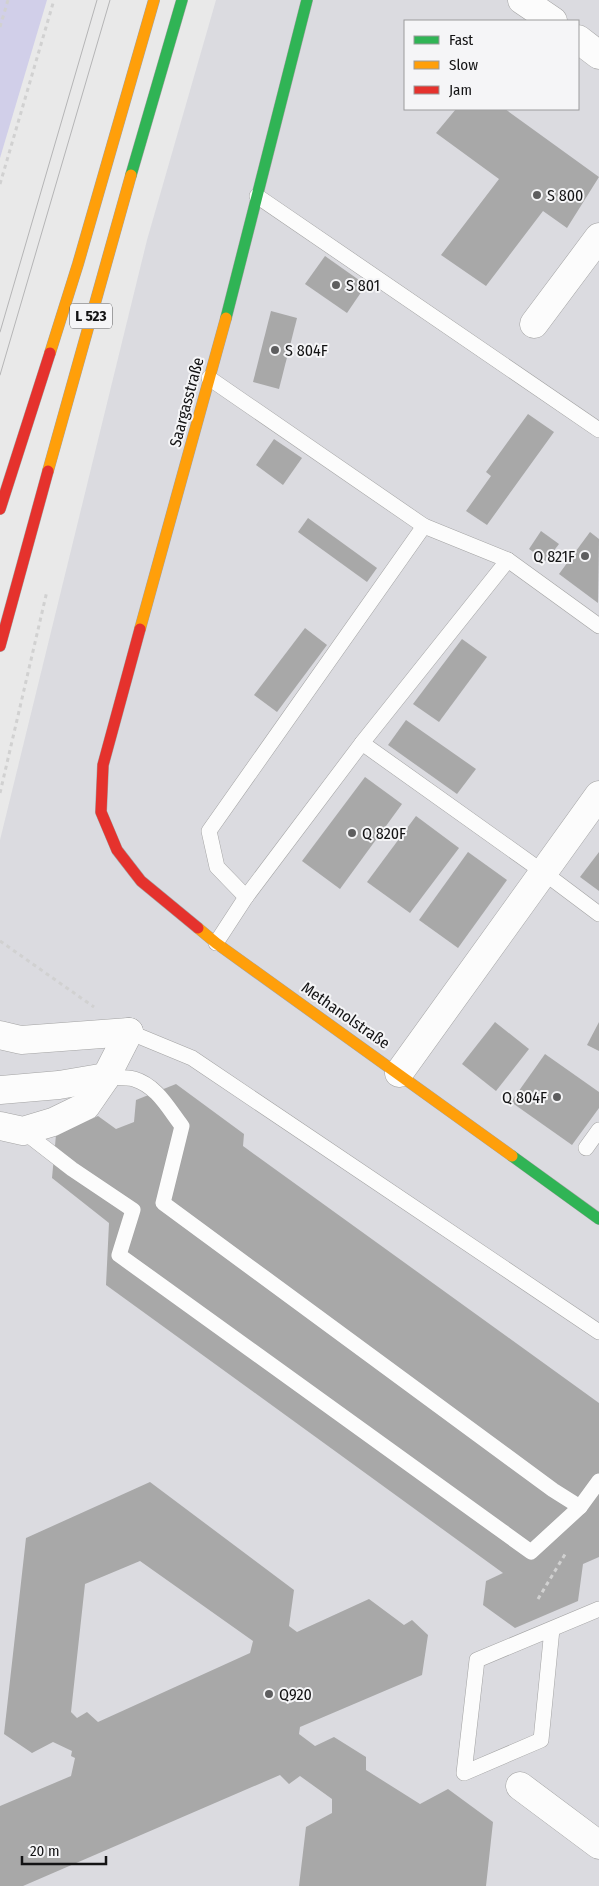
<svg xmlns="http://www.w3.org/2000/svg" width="599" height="1886" viewBox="0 0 599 1886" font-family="'Fira Sans Condensed',sans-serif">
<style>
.built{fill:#dbdbe0;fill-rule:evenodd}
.green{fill:#d1cfe9}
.building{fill:#a8a8a8;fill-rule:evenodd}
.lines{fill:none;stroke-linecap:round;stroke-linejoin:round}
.lane-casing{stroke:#a3a3a3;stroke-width:16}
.street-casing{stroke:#a3a3a3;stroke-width:29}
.fast-casing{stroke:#a3a3a3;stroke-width:12}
.slow-casing{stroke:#a3a3a3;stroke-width:12}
.jam-casing{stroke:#a3a3a3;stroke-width:12}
.path{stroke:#d1d1d1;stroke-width:3;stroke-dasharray:4 4;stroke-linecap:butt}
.lane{stroke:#fcfcfc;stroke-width:15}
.street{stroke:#fcfcfc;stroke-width:28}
.fast{stroke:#30b455;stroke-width:11}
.slow{stroke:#ff9f0a;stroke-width:11}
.jam{stroke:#e5322d;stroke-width:11}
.tram{stroke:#b5b5b6;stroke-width:1}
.poi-dot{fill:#5e5e5f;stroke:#f5f5f7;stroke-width:2}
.labels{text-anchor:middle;stroke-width:4;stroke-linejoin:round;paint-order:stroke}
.shield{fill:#f5f5f7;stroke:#575758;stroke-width:1}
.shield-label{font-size:15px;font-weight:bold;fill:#131314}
.poi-label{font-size:16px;fill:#131314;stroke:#f5f5f7;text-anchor:start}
.street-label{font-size:16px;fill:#131314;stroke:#f5f5f7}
</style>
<rect width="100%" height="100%" fill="#e9e9e9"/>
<path class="built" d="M216,0h383v1886h-599v-1046l147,-600zM405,21h173v88h-173z"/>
<polygon class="green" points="0,0 47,0 0,158"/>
<g class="building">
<polygon points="456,109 505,109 599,177 567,228 543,211 486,286 441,255 499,179 436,133"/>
<polygon points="325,256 366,285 347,313 305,284"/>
<polygon points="271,311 297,318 279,389 253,382"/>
<polygon points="528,414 554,432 487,525 466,511 491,476 486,472"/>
<polygon points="274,439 302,458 283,485 256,465"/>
<polygon points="308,518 377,568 367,582 298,532"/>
<polygon points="541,531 559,544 546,561 529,549"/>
<polygon points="590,532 599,539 598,603 559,574"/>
<polygon points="305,628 327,645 277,712 254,695"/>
<polygon points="462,639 487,657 439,722 413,704"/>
<polygon points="406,720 476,769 457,794 388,745"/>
<polygon points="365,777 402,804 340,889 302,861"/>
<polygon points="416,816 459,848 410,913 367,882"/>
<polygon points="468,852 507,880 458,948 419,920"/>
<polygon points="599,852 599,891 580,877"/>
<polygon points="495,1022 529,1049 496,1091 462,1064"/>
<polygon points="599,1022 599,1051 587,1045"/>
<polygon points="545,1054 599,1092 599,1108 572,1145 511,1102"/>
<polygon points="176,1084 244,1134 243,1146 599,1403 599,1557 583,1564 578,1601 515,1628 483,1605 486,1581 503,1573 106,1285 109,1223 52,1178 56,1135 98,1116 116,1129 134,1122 136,1100"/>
<path d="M150,1482l144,108 -5,36 8,6 72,-33 35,26 8,-5 16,15 -6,40 -122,52 -1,7 16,12 19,-9 32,20v13l54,34 28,-15 45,33 -7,64h-187l7,-59 26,-14v-14l-32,-23 -11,8 -9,-9 -257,111h-23v-80l71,-30 4,-18 -4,-2 1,-5 -19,-9 -21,11 -28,-19 22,-196zM140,1561l113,80 -3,12 -152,69 -11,-10 -10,6 -6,-6 14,-128z"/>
</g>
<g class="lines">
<g class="lane-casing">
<g id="lane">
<polyline points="257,196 599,430"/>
<polyline points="209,378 424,526 508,560 599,626"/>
<polyline points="362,743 543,872 599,914"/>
<polyline points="246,897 217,867 209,831 424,526"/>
<polyline points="216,943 246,897 362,743 508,560"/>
<polyline points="129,1032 192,1058 599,1332"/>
<path d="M106,1077c9,1 20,0 28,2 23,7 34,29 48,47l-19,77 390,287 27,17"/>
<polyline points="23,1131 72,1169 133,1210 119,1255 531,1552 580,1507 599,1481"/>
<polyline points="586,1148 599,1130"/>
<polyline points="552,1629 541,1740 464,1773 477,1660 599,1609"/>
</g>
</g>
<g class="street-casing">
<g id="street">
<polyline points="522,0 553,21"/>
<polyline points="578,39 599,55"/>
<polyline points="534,324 599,237"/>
<polyline points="0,1035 21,1040 129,1032"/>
<polyline points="399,1073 599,795"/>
<polyline points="0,1090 59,1085 106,1077"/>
<polyline points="0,1126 23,1131 53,1122 86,1106 106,1077 129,1032"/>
<polyline points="520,1786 599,1845"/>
</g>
</g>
<g class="fast-casing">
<g id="fast">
<polyline points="131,175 182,0"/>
<polyline points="226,318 307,0"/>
<polyline points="512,1156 599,1219"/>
</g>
</g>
<g class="slow-casing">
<g id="slow">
<polyline points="50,353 78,264 154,0"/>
<polyline points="48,471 131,175"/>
<polyline points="140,629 226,318"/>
<polyline points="198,928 216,943 512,1156"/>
</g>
</g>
<g class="jam-casing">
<g id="jam">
<polyline points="0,509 50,353"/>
<polyline points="140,629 103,765 101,812 117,850 141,881 198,928"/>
<polyline points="0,646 48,471"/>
</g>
</g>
<g class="path">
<polyline points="0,27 8,0"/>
<polyline points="0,184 54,0"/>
<polyline points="0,793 47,591"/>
<polyline points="0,941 94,1007"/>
<polyline points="538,1599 567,1551"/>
</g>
<use href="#lane" class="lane"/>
<use href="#street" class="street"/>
<use href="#fast" class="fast"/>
<use href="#slow" class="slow"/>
<use href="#jam" class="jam"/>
<g class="tram">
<polyline points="0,332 97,0"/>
<polyline points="0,375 110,0"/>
</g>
</g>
<g class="poi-dot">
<circle cx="537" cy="195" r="5"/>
<circle cx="336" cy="285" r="5"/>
<circle cx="275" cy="350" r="5"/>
<circle cx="585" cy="556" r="5"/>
<circle cx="352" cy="833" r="5"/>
<circle cx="557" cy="1097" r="5"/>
<circle cx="269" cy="1694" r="5"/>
</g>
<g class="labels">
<rect class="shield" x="70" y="303.5" width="42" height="25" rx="4"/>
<g class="shield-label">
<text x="91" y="321">L 523</text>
</g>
<g class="poi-label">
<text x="547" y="201">S 800</text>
<text x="346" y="291">S 801</text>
<text x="285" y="356">S 804F</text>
<text x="575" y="562" text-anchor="end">Q 821F</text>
<text x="362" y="839">Q 820F</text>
<text x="547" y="1103" text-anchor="end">Q 804F</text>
<text x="279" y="1700">Q920</text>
</g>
<g class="street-label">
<text transform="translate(186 402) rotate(-75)" y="6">Saargasstraße</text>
<text transform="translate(346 1015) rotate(35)" y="6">Methanolstraße</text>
</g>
</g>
<rect x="404" y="20" width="175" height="90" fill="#f5f5f7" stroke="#9b9b9c"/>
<rect x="414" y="36" width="25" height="8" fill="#30b455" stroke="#9b9b9c"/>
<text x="449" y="45" font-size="15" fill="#131314">Fast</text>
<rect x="414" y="61" width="25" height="8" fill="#ff9f0a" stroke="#9b9b9c"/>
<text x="449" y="70" font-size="15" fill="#131314">Slow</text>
<rect x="414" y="86" width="25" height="8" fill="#e5322d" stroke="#9b9b9c"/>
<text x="449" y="95" font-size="15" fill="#131314">Jam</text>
<path d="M22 1856v8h84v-8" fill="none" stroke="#131314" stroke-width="2.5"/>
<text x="30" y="1856" font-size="15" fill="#131314" stroke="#f5f5f7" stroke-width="4" paint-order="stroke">20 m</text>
</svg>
